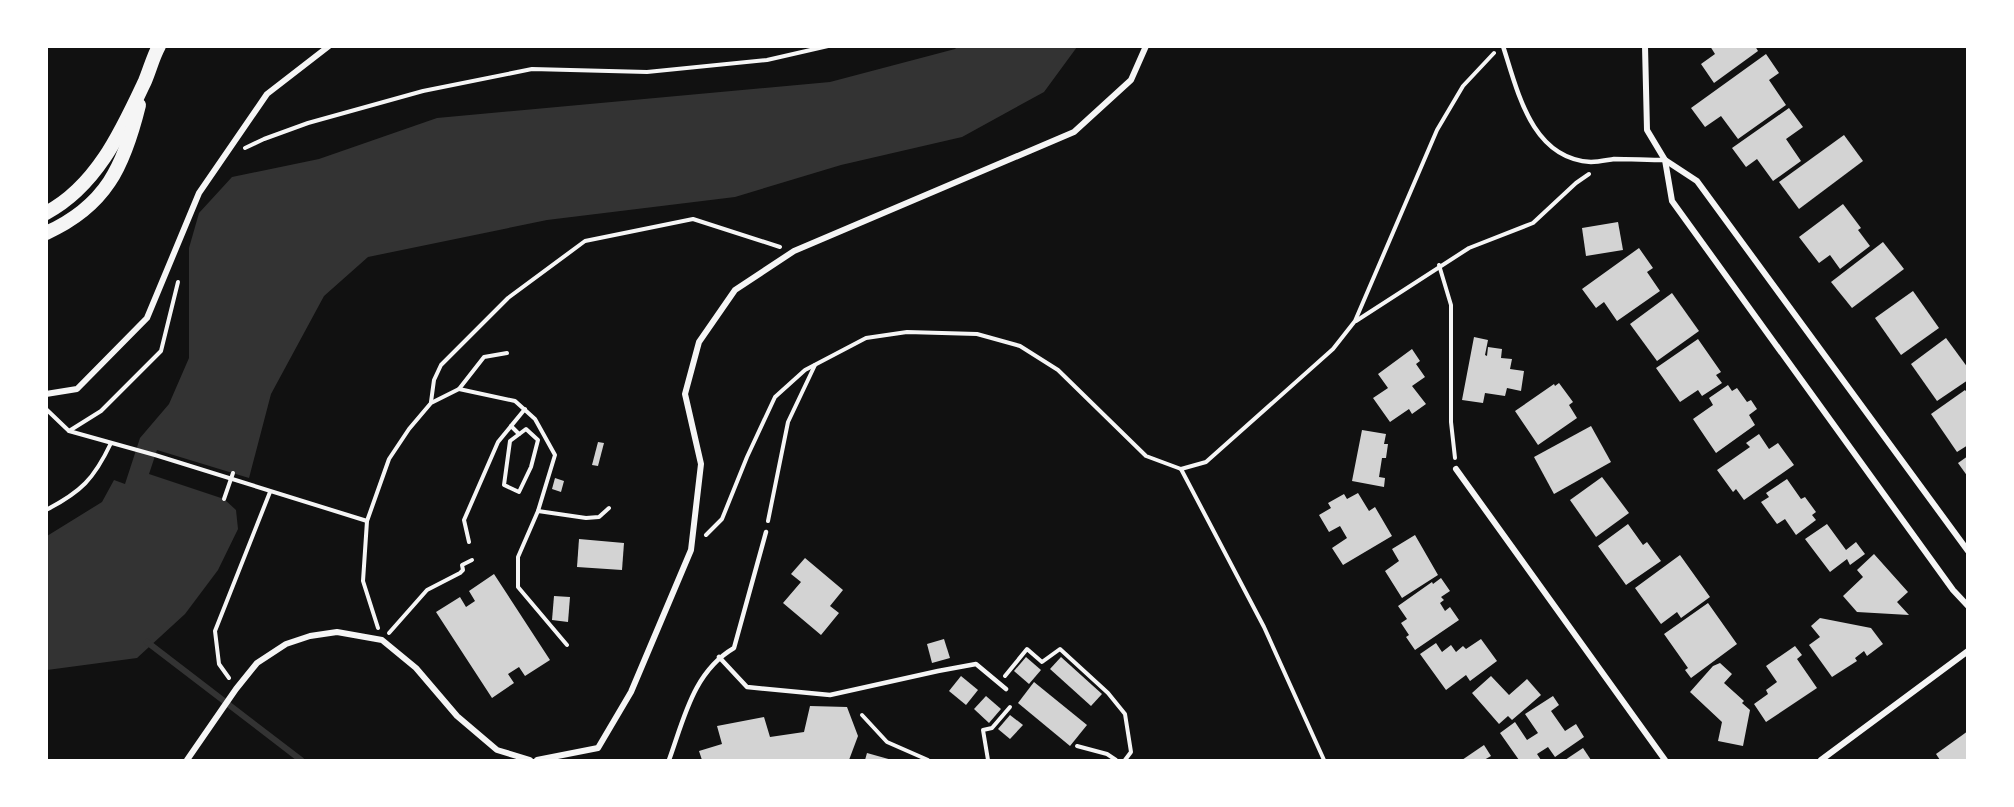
<svg xmlns="http://www.w3.org/2000/svg" width="2014" height="807" viewBox="0 0 2014 807" font-family="'IBM Plex Serif',serif">
<style>
.water{fill:#333}
.lines{fill:none;stroke-linecap:round;stroke-linejoin:round}
.stream{stroke:#333;stroke-width:6}
.building{fill:#d3d3d3}
.path{stroke:#f5f5f5;stroke-width:4}
.service{stroke:#f5f5f5;stroke-width:4.5}
.minor{stroke:#f5f5f5;stroke-width:6}
.primary{stroke:#f5f5f5;stroke-width:14}
</style>
<rect width="100%" height="100%" fill="#111"/>
<polygon class="water" points="957,47 1077,47 1044,92 962,137 841,165 735,197 547,220 368,257 324,296 271,394 249,478 157,450 149,474 224,499 236,510 238,529 218,570 185,614 137,658 47,670 47,536 102,502 114,480 125,484 140,438 169,404 189,358 189,248 199,213 232,177 319,159 437,118 830,82 955,49"/>
<g class="lines">
<polyline class="stream" points="147,642 301,760"/>
</g>
<g class="building">
<polygon points="1710,46 1755,46 1758,51 1714,83 1701,64 1715,54"/>
<polygon points="1766,54 1779,73 1769,80 1786,105 1738,139 1721,116 1705,127 1691,108"/>
<polygon points="1789,108 1803,127 1786,139 1801,161 1773,181 1757,159 1746,167 1732,148"/>
<polygon points="1844,135 1863,161 1799,209 1779,182"/>
<polygon points="1843,204 1861,228 1858,230 1870,246 1840,269 1830,255 1819,263 1799,237"/>
<polygon points="1618,222 1623,250 1586,256 1582,228"/>
<polygon points="1883,242 1904,269 1852,308 1831,282"/>
<polygon points="1639,248 1653,268 1647,272 1660,291 1617,321 1604,302 1596,308 1582,289"/>
<polygon points="1913,291 1939,328 1901,355 1875,318"/>
<polygon points="1672,293 1699,331 1657,361 1630,324"/>
<polygon points="1474,337 1488,340 1485,355 1487,356 1488,347 1502,349 1501,358 1512,359 1510,369 1524,371 1521,391 1507,388 1505,396 1485,393 1483,403 1462,400"/>
<polygon points="1946,338 1968,368 1968,380 1937,401 1911,364"/>
<polygon points="1698,339 1721,372 1716,375 1722,383 1702,396 1698,390 1680,402 1656,368"/>
<polygon points="1412,349 1420,361 1416,364 1425,377 1412,386 1426,404 1412,414 1409,409 1390,422 1373,398 1388,388 1378,374"/>
<polygon points="1559,383 1573,402 1569,405 1577,418 1538,445 1515,411 1554,384 1555,386"/>
<polygon points="1728,385 1732,391 1737,388 1747,402 1751,400 1757,409 1749,415 1755,425 1716,453 1693,419 1713,405 1709,398"/>
<polygon points="1965,390 1968,394 1968,445 1957,452 1931,414"/>
<polygon points="1591,426 1611,462 1554,494 1534,457"/>
<polygon points="1362,430 1386,434 1384,444 1388,444 1386,458 1382,458 1379,477 1385,478 1384,487 1352,481"/>
<polygon points="1759,434 1769,449 1778,443 1794,465 1744,500 1736,489 1733,492 1717,470 1750,447 1746,443"/>
<polygon points="598,442 604,443 598,466 592,465"/>
<polygon points="1968,456 1968,477 1958,463"/>
<polygon points="1602,477 1629,513 1596,537 1570,500"/>
<polygon points="555,478 564,481 561,492 552,489"/>
<polygon points="1787,479 1801,499 1805,497 1816,512 1812,515 1816,520 1796,535 1785,519 1777,524 1761,502 1769,497 1766,493"/>
<polygon points="1358,493 1369,511 1375,507 1392,536 1343,565 1332,548 1347,538 1340,526 1329,532 1319,515 1331,508 1328,503 1344,494 1347,499"/>
<polygon points="1628,524 1643,545 1647,542 1661,561 1626,585 1598,546"/>
<polygon points="1827,524 1846,550 1856,542 1865,554 1850,565 1847,559 1830,572 1805,539"/>
<polygon points="1415,535 1438,575 1402,598 1385,571 1399,561 1392,549"/>
<polygon points="579,539 624,543 622,570 577,567"/>
<polygon points="1874,554 1908,592 1897,602 1909,615 1857,612 1843,596 1863,577 1857,570"/>
<polygon points="1680,555 1710,597 1681,618 1677,612 1661,624 1635,588"/>
<polygon points="805,558 843,590 830,606 839,613 821,635 783,603 801,582 791,574"/>
<polygon points="494,574 550,660 525,676 519,667 508,674 514,683 492,698 436,612 460,597 466,607 475,601 469,591"/>
<polygon points="1441,578 1450,591 1441,597 1444,600 1440,603 1445,611 1450,607 1459,620 1415,650 1406,637 1409,635 1401,623 1407,619 1398,606 1432,582 1433,584"/>
<polygon points="554,596 570,597 568,622 552,620"/>
<polygon points="1708,603 1737,644 1691,678 1685,670 1688,668 1664,634"/>
<polygon points="1820,618 1871,628 1883,644 1867,656 1864,651 1855,658 1857,661 1832,677 1809,645 1820,637 1811,626"/>
<polygon points="944,639 950,658 932,663 927,644"/>
<polygon points="1481,639 1497,661 1470,681 1466,675 1446,690 1420,654 1436,643 1442,652 1451,645 1456,652 1463,646 1466,649"/>
<polygon points="1795,646 1802,655 1797,659 1817,688 1766,722 1754,704 1768,694 1766,690 1777,682 1766,666"/>
<polygon points="1026,657 1041,670 1029,684 1014,671"/>
<polygon points="1061,657 1102,694 1091,706 1050,669"/>
<polygon points="1720,663 1732,674 1724,683 1744,701 1742,703 1750,710 1743,746 1718,741 1722,722 1690,692 1713,666"/>
<polygon points="961,676 978,690 966,705 949,691"/>
<polygon points="1491,676 1509,695 1527,679 1541,695 1512,720 1508,716 1499,724 1472,693"/>
<polygon points="1034,682 1087,725 1070,746 1018,703"/>
<polygon points="986,696 1001,709 989,723 974,709"/>
<polygon points="1553,696 1559,705 1551,711 1565,731 1576,724 1584,737 1555,757 1548,747 1537,754 1541,760 1519,760 1500,733 1515,722 1527,740 1538,733 1525,714"/>
<polygon points="810,706 847,707 858,736 849,760 702,760 699,751 722,744 717,726 764,717 770,737 804,732"/>
<polygon points="1010,715 1023,725 1010,739 998,729"/>
<polygon points="1968,731 1968,760 1940,760 1936,754"/>
<polygon points="1484,745 1491,756 1484,760 1462,760"/>
<polygon points="1583,748 1591,760 1565,760"/>
<polygon points="867,753 892,760 865,760"/>
</g>
<g class="lines">
<g class="path">
<polyline points="245,148 264,139 308,123 423,91 532,69 647,72 767,60 828,46"/>
<polyline points="1439,265 1451,305 1451,422 1455,458"/>
<polyline points="1356,321 1469,248 1533,223 1576,183 1589,174"/>
<polyline points="459,389 515,401 535,419 555,455 538,511 518,557 518,587 567,645"/>
<polyline points="431,402 434,380 441,365 508,298 585,241 693,219 780,247"/>
<polyline points="46,409 69,431 155,455 367,521"/>
<polyline points="511,426 519,434"/>
<polygon points="526,429 538,440 531,467 519,492 504,485 510,441"/>
<polyline points="69,431 101,411 161,351 178,282"/>
<polyline points="1181,469 1264,627 1324,760"/>
<polyline points="224,499 233,473"/>
<path d="M46,510c35,-18 48,-31 65,-67"/>
<polyline points="538,511 586,518 599,517 609,508"/>
<polyline points="768,521 788,422 815,365"/>
<polyline points="706,535 722,519 747,457 775,397 805,370 866,338 907,332 977,334 1020,346 1058,370 1146,456 1181,469 1206,462 1333,349 1355,321 1437,130 1463,86 1494,53"/>
<polyline points="469,542 464,520 498,442 525,409"/>
<polyline points="378,628 363,581 367,521 389,459 409,429 431,403 459,389 484,357 507,353"/>
<polyline points="389,633 427,590 460,573 463,570 462,565 472,560"/>
<polyline points="1005,676 1027,649 1042,662 1060,649 1108,693 1125,714 1131,752 1125,760"/>
<polyline points="229,678 219,664 215,631 270,492"/>
<polyline points="862,715 887,742 928,760"/>
<polyline points="1077,746 1107,754 1116,760"/>
<polyline points="988,760 983,730 992,728 1010,707"/>
</g>
<g class="service">
<path d="M1503,46c15,47 29,113 88,116 8,0 16,-2 23,-3 17,0 34,1 51,1"/>
<polyline points="719,657 747,687 830,695 938,671 976,664 1006,689"/>
<path d="M669,760c15,-41 24,-88 65,-112l32,-116"/>
</g>
<g class="minor">
<polyline points="1645,46 1647,130 1665,160 1672,201 1953,590 1968,606"/>
<polyline points="1665,160 1697,181 1968,551"/>
<polyline points="46,394 77,389 147,318 199,193 267,94 329,46"/>
<polyline points="1456,469 1665,760"/>
<polyline points="187,760 236,689 257,663 286,644 310,636 337,632 382,640 416,668 457,716 497,750 530,760"/>
<polyline points="537,760 598,748 631,692 691,550 701,464 685,394 699,342 735,290 794,251 1074,132 1131,80 1146,46"/>
<polyline points="1821,760 1968,651"/>
</g>
<g class="primary">
<path d="M46,213c51,-27 76,-83 99,-132 5,-12 8,-24 14,-35"/>
<path d="M46,233c60,-27 78,-67 93,-128"/>
</g>
</g>
<rect width="2014" height="807" fill="none" stroke="#ffffff" stroke-width="96"/>
</svg>
